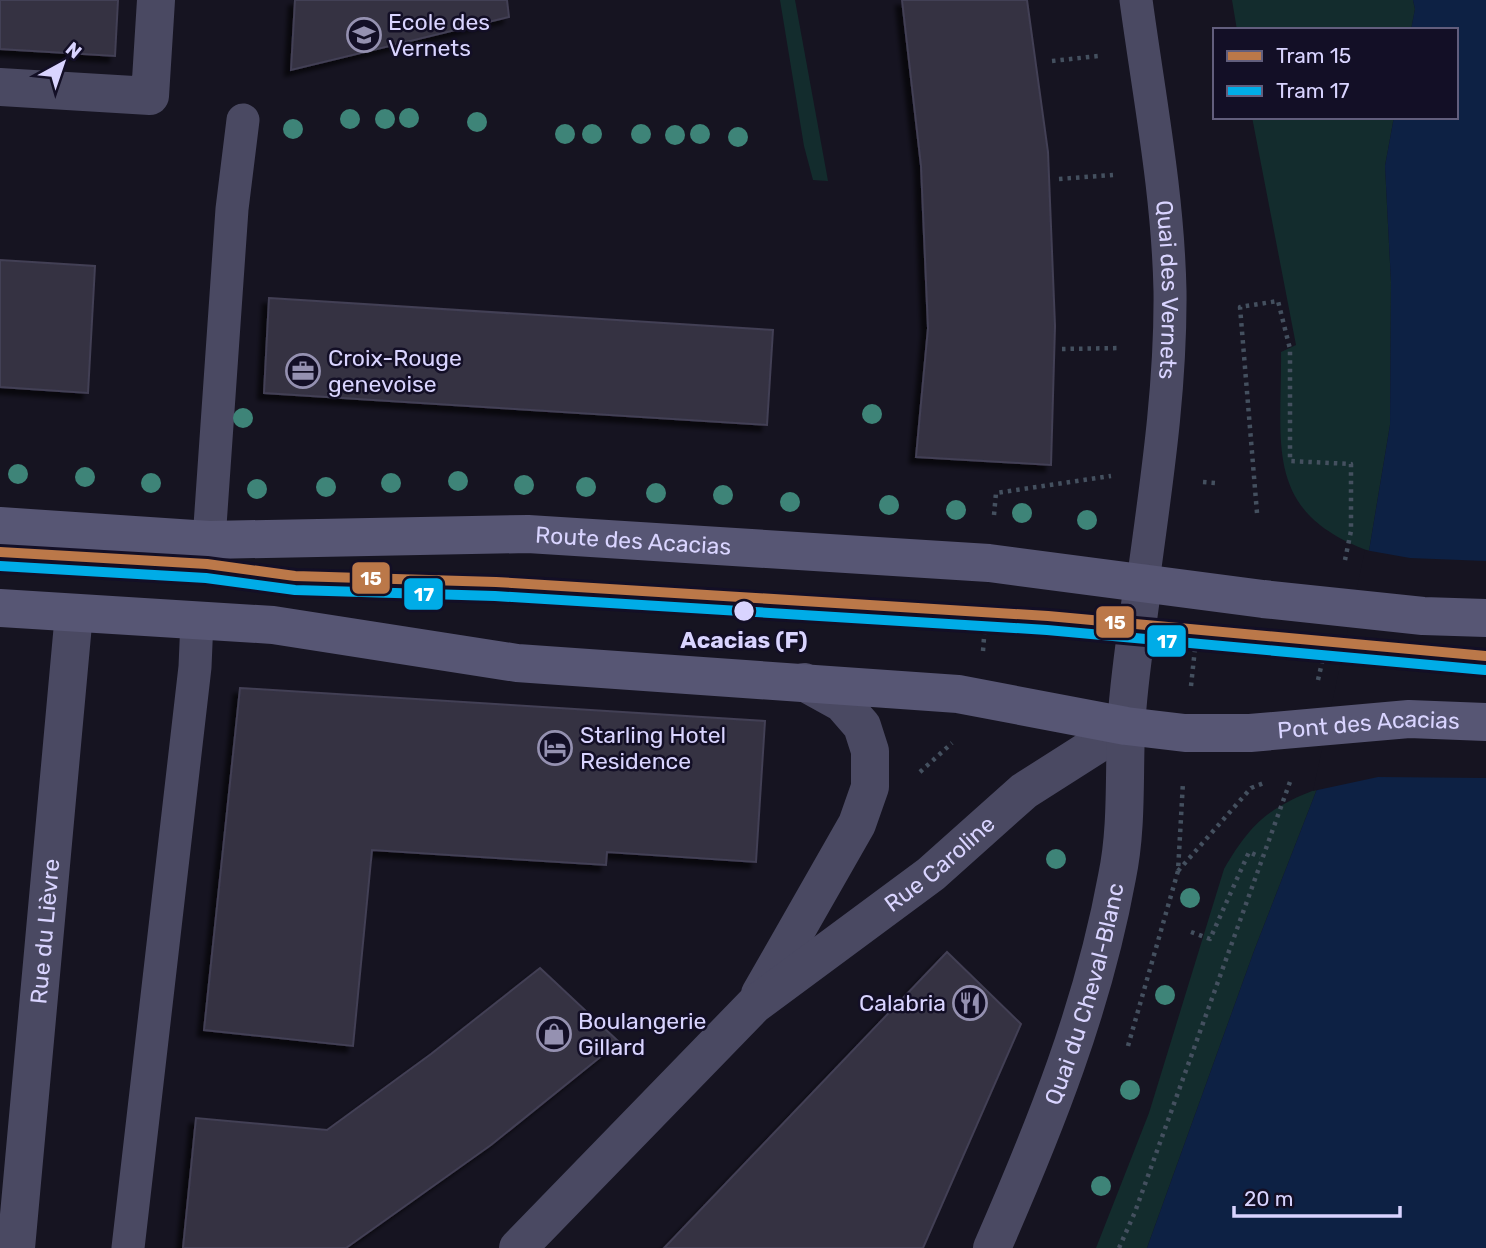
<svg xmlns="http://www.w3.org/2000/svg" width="1486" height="1248" viewBox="0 0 1486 1248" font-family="Rubik,sans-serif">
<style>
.green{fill:#132c2d}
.water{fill:#0d2144}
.pier{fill:#161421}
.building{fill:#343243;stroke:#433f54;stroke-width:2;filter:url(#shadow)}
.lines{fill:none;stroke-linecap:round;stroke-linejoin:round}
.path{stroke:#44505f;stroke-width:4.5;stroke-dasharray:3.5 5;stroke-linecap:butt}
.service{stroke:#4a4962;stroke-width:33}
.pedestrian{stroke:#4a4962;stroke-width:38}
.minor{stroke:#4a4962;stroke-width:38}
.tertiary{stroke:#4a4962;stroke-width:38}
.secondary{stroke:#575674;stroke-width:38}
.tram-1-casing{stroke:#130f26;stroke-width:16}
.tram-2-casing{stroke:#130f26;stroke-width:16}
.tram-1{stroke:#bb7849;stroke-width:10}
.tram-2{stroke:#00ace7;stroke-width:10}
.tree{fill:#3e8478}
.stop-dot{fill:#d9d4ff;stroke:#130f26;stroke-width:2.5}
.labels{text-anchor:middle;stroke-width:5;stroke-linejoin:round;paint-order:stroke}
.poi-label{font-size:23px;fill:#d9d4ff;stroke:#130f26;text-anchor:start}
.street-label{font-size:23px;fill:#d9d4ff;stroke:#130f26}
.stop-label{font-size:23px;font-weight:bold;fill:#d9d4ff;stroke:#130f26}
.line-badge{stroke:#130f26;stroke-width:2.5}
.badge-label{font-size:19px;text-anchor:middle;font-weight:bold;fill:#fff}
</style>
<defs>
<filter id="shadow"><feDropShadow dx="-6" dy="6" stdDeviation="2" flood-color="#0009"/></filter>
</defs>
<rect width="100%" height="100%" fill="#161421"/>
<g class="green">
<polygon points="780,0 795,0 828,181 813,180 804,146"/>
<polygon points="1232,0 1413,0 1415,9 1411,30 1237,30"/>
<path d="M1252,117h142l-9,49 6,116 -1,143 -21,126c-106,-39 -87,-105 -88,-199l15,-7z"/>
<path d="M1317,789l-63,162 -107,297h-51l53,-135 75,-244c27,-46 44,-61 93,-80z"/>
</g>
<polygon class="water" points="1413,0 1486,0 1486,1248 1147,1248 1254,951 1317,789 1369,551 1390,425 1391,282 1385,166 1394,117 1456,117 1456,30 1411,30 1415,9"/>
<polygon class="pier" points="1365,550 1410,558 1486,561 1486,778 1378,777 1313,791"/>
<g class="building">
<polygon points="0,0 118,0 115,56 0,49"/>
<polygon points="295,0 507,0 509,17 291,70"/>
<polygon points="902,0 1027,0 1048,152 1055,326 1051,465 916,457 928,328 921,166"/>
<polygon points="0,260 95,266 88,393 0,387"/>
<polygon points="269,298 773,330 767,425 264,393"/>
<polygon points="240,688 765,721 756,862 607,852 606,865 372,850 353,1046 204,1030"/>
<polygon points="947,952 1021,1024 923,1248 664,1248"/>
<polygon points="540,968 619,1042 491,1145 346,1248 183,1248 196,1118 327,1130 431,1054"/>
</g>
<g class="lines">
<g class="path">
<polyline points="1052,61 1098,56"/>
<polyline points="1059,179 1113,175"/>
<polyline points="1062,349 1121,348"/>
<polyline points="1203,482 1216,483"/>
<polyline points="1257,513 1240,307 1278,301 1290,349 1290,461 1351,464 1351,531 1345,560"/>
<polyline points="994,515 996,493 1111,476"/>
<polyline points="983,651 986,611"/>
<polyline points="1318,680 1324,654"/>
<polyline points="1191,686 1196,639"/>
<polyline points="920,772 952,743"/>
<polyline points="1178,871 1251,788 1264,783"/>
<polyline points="1191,932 1210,939 1249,852 1260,857"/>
<polyline points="1128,1046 1178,871 1183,782"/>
<polyline points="1119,1248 1135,1212 1291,779"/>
</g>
<g class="service">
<path id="s1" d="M1136,0c13,96 32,193 34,291 1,98 -14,194 -27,291"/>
<polyline points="209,540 232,209 243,120"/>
<polyline points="128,1248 195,667 197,620"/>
</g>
<polyline class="pedestrian" points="0,87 150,96 156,0"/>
<g class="minor">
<polyline points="760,994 857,824 870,787 870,751 862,726 842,703 804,682"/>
<path id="s2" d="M16,1248l58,-635"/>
<path id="s3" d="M518,1248l236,-243 177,-131 93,-83 102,-65"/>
</g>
<path class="tertiary" id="s4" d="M992,1248c53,-121 101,-240 125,-371 10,-48 7,-98 9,-147 2,-49 11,-99 17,-148"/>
<g class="secondary">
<path id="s5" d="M0,526l209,14 319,-6 461,29 274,36 160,17 63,2"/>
<path id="s6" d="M0,608l273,17 244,38 441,31 168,32 59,7h65l159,-14 77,3"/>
</g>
<g class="tram-1-casing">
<polyline id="tram-1" points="0,552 207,564 295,576 496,582 1048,616 1486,656"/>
</g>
<g class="tram-2-casing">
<polyline id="tram-2" points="0,566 206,578 295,590 495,596 1047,630 1485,670"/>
</g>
<use href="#tram-1" class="tram-1"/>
<use href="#tram-2" class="tram-2"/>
</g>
<g class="tree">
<circle cx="409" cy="118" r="10"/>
<circle cx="350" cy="119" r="10"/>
<circle cx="385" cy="119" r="10"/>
<circle cx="477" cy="122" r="10"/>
<circle cx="293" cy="129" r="10"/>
<circle cx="565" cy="134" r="10"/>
<circle cx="592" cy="134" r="10"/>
<circle cx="641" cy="134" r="10"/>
<circle cx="700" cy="134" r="10"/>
<circle cx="675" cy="135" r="10"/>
<circle cx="738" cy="137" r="10"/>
<circle cx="872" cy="414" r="10"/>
<circle cx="243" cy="418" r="10"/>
<circle cx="18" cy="474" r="10"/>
<circle cx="85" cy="477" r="10"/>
<circle cx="458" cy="481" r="10"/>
<circle cx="151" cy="483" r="10"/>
<circle cx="391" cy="483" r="10"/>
<circle cx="524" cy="485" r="10"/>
<circle cx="326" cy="487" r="10"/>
<circle cx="586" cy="487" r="10"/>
<circle cx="257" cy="489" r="10"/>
<circle cx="656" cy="493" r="10"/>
<circle cx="723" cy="495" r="10"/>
<circle cx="790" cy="502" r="10"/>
<circle cx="889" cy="505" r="10"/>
<circle cx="956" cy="510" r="10"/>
<circle cx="1022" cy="513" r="10"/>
<circle cx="1087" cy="520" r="10"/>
<circle cx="1056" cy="859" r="10"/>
<circle cx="1190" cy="898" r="10"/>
<circle cx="1165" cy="995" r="10"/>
<circle cx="1130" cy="1090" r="10"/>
<circle cx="1101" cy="1186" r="10"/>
</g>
<defs>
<g id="school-ring" transform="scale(1.75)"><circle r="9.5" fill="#130f26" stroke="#9591b1" stroke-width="1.5"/><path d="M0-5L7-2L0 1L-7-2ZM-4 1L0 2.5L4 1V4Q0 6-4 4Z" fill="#9591b1"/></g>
<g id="office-ring" transform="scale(1.75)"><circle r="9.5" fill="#130f26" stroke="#9591b1" stroke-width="1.5"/><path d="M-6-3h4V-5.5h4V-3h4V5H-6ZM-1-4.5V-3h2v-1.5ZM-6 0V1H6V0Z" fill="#9591b1"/></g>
<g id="hotel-ring" transform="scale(1.75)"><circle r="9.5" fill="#130f26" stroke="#9591b1" stroke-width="1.5"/><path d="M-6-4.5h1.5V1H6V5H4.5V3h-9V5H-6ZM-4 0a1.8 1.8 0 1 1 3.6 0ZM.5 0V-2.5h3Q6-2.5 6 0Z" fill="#9591b1"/></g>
<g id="restaurant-ring" transform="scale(1.75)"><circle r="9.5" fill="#130f26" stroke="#9591b1" stroke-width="1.5"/><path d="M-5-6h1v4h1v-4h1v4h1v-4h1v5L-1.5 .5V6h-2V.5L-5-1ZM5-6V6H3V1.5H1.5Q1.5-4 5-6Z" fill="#9591b1"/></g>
<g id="shop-ring" transform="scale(1.75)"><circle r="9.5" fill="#130f26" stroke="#9591b1" stroke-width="1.5"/><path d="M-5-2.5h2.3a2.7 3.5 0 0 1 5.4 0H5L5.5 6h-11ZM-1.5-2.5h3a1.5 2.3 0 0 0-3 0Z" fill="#9591b1"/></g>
</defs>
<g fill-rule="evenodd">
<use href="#school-ring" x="364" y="35"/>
<use href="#office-ring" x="303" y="371"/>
<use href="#hotel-ring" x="555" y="748"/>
<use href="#restaurant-ring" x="970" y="1003"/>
<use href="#shop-ring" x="554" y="1034"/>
</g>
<circle class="stop-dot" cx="744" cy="611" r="11"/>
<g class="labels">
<g class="poi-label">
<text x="388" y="30">Ecole des<tspan x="388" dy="26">Vernets</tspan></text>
<text x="328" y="366">Croix-Rouge<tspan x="328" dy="26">genevoise</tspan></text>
<text x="580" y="743">Starling Hotel<tspan x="580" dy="26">Residence</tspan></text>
<text x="946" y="1011" text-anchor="end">Calabria</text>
<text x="578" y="1029">Boulangerie<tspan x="578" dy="26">Gillard</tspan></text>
</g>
<g class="street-label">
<text dy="8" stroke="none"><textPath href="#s1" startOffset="292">Quai des Vernets</textPath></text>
<text dy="8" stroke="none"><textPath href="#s5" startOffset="634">Route des Acacias</textPath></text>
<text dy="8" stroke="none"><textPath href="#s6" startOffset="1377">Pont des Acacias</textPath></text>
<text dy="8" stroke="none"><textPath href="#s3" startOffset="572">Rue Caroline</textPath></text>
<text dy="8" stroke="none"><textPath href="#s2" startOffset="318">Rue du Lièvre</textPath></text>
<text dy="8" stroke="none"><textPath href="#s4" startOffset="271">Quai du Cheval-Blanc</textPath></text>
</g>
<g class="stop-label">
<text x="744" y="648">Acacias (F)</text>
</g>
</g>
<g class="line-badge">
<rect x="351" y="561" width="40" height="34" rx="7" fill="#bb7849"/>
<rect x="403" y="577" width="41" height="34" rx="7" fill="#00ace7"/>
<rect x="1095" y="605" width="40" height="34" rx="7" fill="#bb7849"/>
<rect x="1146" y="624" width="41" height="34" rx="7" fill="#00ace7"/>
</g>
<g class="badge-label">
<text x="371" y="585">15</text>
<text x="424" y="601">17</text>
<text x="1115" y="629">15</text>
<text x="1167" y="648">17</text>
</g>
<rect x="1213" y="28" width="245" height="91" fill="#130f26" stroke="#625e7d" stroke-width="2"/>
<rect x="1227" y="51" width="35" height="10" fill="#bb7849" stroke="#625e7d" stroke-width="2"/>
<text x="1276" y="63" font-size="21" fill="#d9d4ff">Tram 15</text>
<rect x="1227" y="86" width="35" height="10" fill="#00ace7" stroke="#625e7d" stroke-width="2"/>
<text x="1276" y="98" font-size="21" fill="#d9d4ff">Tram 17</text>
<g transform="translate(63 63) rotate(40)" stroke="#130f26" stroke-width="5" paint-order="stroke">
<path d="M0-5L12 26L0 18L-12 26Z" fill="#d9d4ff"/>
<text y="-10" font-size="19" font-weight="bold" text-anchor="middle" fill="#d9d4ff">N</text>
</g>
<path d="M1234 1206v10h166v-10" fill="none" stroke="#d9d4ff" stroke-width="3.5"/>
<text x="1244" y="1206" font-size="21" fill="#d9d4ff" stroke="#130f26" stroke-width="5" paint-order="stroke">20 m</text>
</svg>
